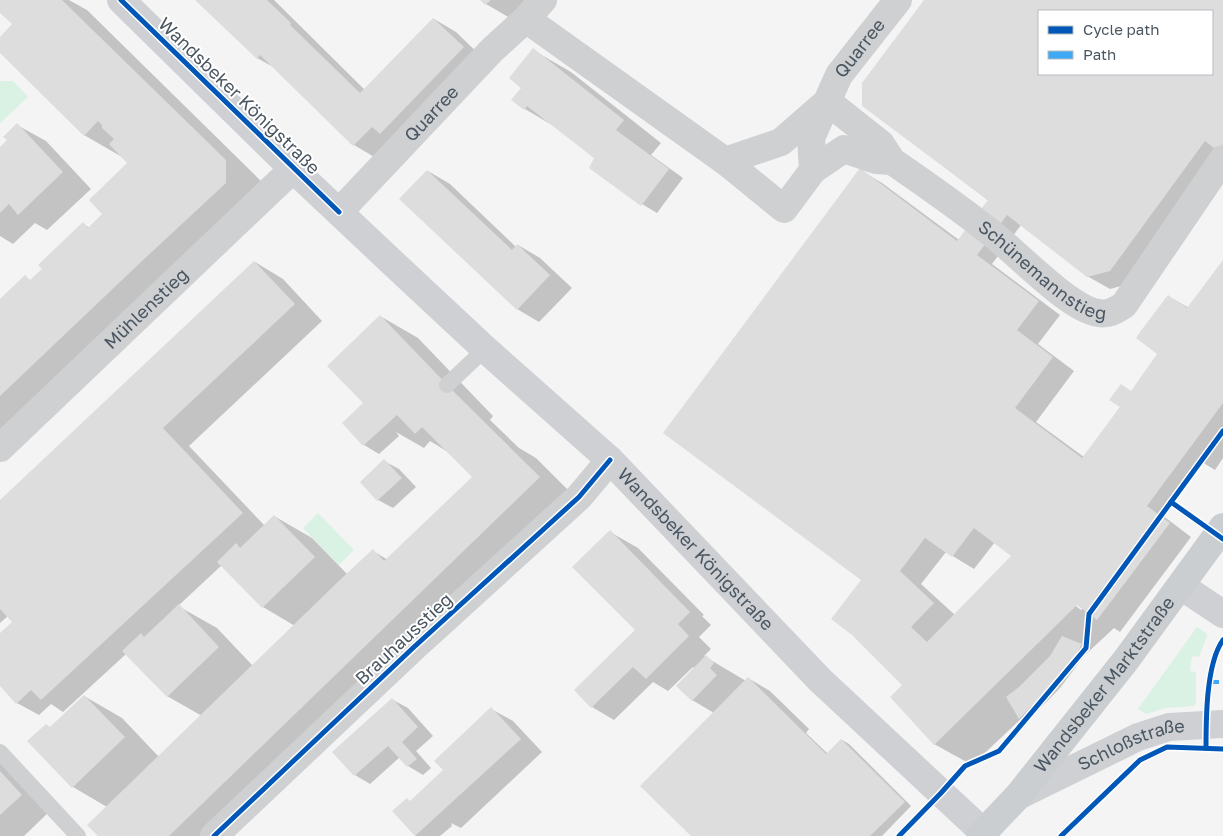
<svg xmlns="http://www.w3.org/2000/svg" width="1223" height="836" viewBox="0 0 1223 836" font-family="'Golos Text',sans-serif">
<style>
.green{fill:#d9f2e3}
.shadow{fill:#0003;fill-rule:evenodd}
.building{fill:#ddddde;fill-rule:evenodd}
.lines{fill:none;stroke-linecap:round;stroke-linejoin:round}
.lane{stroke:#ced0d2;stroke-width:16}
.street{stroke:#ced0d2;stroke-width:28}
.secondary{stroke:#ced0d4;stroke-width:28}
.primary{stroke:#caced1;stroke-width:28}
.quiet{stroke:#3fa9f5;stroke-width:4;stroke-dasharray:8 4;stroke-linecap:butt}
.cycleway-casing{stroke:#fff;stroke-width:8}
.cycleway{stroke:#0057b8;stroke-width:5}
.labels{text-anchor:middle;stroke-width:4;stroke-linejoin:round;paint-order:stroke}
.street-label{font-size:18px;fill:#4a5661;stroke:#fff}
</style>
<rect width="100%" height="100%" fill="#f4f4f4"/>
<g class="green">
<polygon points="0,81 13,81 28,97 0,123"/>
<polygon points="318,513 354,550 339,565 303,528"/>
<polygon points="1197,627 1206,633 1207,636 1199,657 1192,656 1190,671 1196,672 1196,704 1193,706 1166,708 1146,714 1138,709"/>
</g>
<g class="shadow">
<polygon points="0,0 69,0 87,10 263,183 0,453 0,301 25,277 32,281 83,224 90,228 104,214 129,163 122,157 84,135 0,51 0,39 14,24 0,11"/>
<polygon points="196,0 274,0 365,90 434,19 456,32 485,60 376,158 354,145 275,68 257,58"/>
<polygon points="481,0 550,0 524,26 486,4"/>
<path d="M925,0h298v159l-91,124 -22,6 -23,-13 -66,-51 -29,39 68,51 -22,29 36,27 -38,51 48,35 75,-104 9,-57 21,12 34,-46v196l-8,12 -13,-8 -40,53 29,22 -71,95 -6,-4 -30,28 -24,32 -33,34 -6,-3 -49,46 -38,-21 -30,-59 -42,-106 -2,-409 22,13 77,57 30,-39 -125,-95zM1039,11h173v63h-173zM995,542l18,14 -58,59 -34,-31 25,-32 28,17zM1052,588l31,20 -2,2z"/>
<polygon points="533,50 571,72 661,143 651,155 683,178 657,213 642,204 595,158 557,128 525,109 523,88"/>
<polygon points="17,125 46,141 91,189 47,230 35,223 13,244 0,236 0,148 8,141"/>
<polygon points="428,171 450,184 516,247 518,245 540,258 572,288 539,322 517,309"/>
<path d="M255,262l28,17 39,42 -133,125 76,80 9,-10 38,22 36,37 25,-24 15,9 86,-83 -26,-25 -18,-11 -6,7 -28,-16 3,4 -20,18 -15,-9 -20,-22 20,-20 16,-87 38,22 75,78 -3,4 29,28 17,10 41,41 -348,337h-129l7,-29 -34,-20 -44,-45 22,-14 33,-32 38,22 37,39 43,-41 -35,-20 -41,-42 -63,58 -12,-8 -12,11 -22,-12 -17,-19v-49l14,-13 -6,-6 -8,7v-122zM222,565l41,42 32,19 -42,40 -36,-38 -39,-22z"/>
<polygon points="384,461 399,469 416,487 393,508 378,500"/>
<polygon points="610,532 638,548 704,615 702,616 711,625 699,637 711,649 704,656 746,681 748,678 770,691 809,729 806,733 828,754 842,740 849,744 911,806 882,836 692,836 714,713 692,700 694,669 693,667 668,691 653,682 614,720 592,707 637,630"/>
<polygon points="393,700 408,708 433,736 416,751 431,768 423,775 408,766 400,757 370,784 355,775"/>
<polygon points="491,709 513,721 542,752 461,828 451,823 452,826 440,836 416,836 394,812 411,802 444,770"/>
<polygon points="0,758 49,812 24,836 0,836"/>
</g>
<g class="building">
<polygon points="0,0 62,0 226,160 226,183 141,262 0,396 0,299 25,275 30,280 42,269 38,265 83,222 88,228 102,214 89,200 127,163 109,144 114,139 102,128 102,125 98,121 84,136 0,53 0,37 12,24 0,13"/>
<polygon points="195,0 267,0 291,23 290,25 360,93 433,18 464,47 380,134 372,127 353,146 260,55 257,59"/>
<polygon points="480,0 491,0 485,5"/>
<path d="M924,0h299v155l-18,-14 -95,130 -23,6 -80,-62 -30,40 62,46 -22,29 36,27 -38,51 67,50 38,-51 -11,-7 12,-16 10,7 26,-37 -21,-16 4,-6 28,-37 19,13 36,-48v143l-76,103 23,17 -73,97 -20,-15 -143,140 -44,-48 12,-12 -50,-50 -21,-16 30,-39 -198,-147 197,-265 97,73 31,-41 -126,-94v-23zM1039,11h173v63h-173zM974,528l37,28 -84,86 -16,-15 23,-24 -34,-32 25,-33 27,19z"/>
<polygon points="533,48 624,120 616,130 669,169 641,206 589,168 594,158 527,106 524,110 511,100 521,88 509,78"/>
<polygon points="17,123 63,172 18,215 9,204 0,213 0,147 7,140 3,137"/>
<polygon points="427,170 512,250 517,244 550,275 517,310 399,199"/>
<polygon points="254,261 295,304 163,428 243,513 41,700 31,690 16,704 0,686 0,633 12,622 0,609 0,500"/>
<polygon points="380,315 456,394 540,477 169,836 98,836 87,825 344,576 373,549 384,561 472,477 422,427 415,434 397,415 363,446 342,423 363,403 327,366"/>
<polygon points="384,459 402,478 377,501 360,482"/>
<polygon points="274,515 315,557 262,608 217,562 236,543 240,548"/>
<polygon points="610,530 690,612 678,624 689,636 646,679 633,667 591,708 574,690 635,630 572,567"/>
<polygon points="179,604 219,647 167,697 122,651 141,633 144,637"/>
<polygon points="1062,636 1082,644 1073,660 1053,684 1019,719 1006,697 1019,687 1050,656"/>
<polygon points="706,655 714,663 710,668 717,675 692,701 676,686"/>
<polygon points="748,677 826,754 841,739 905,802 870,836 691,836 640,786"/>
<polygon points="84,695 125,737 72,788 27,741 46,724 50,727"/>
<polygon points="392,698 418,727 402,742 417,759 407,767 388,746 354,776 332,752"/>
<polygon points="491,707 521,739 415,836 392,811 407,798 410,801 443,770 434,761"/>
<polygon points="0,771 22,795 0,815"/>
</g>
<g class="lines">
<g class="lane">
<polyline points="447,385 485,349"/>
<polyline points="0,752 78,836"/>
</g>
<g class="street">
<path id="s1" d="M526,19l199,142 59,48 29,-39 -2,-32 28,-63 59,-75"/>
<path id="s2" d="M828,102l53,42 11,17c35,24 71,49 104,76 24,19 75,73 103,76 10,2 17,-3 25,-8l99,-146"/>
<polyline points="725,161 781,142 821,107"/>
<polyline points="813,170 844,149 876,160 892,161"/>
<path id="s3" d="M339,212l153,-162 34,-31 17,-19"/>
<path id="s4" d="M0,448l293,-279"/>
<polyline points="214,836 414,647 579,497 610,460"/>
</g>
<g class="secondary">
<path id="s5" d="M121,0l172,169 103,97 89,83 125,111 210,220 163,152"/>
<polyline points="1181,586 1223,614"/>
<path id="s6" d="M1018,796l120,-59 31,-10 54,-3"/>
</g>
<path class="primary" id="s7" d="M980,836l38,-40 108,-136 97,-133"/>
<polyline class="quiet" points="1211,682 1223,682"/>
<g class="cycleway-casing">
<g id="cycleway">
<polyline points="121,0 339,212"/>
<polyline points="1171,502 1223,539"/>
<path d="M1206,748c0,-29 0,-84 17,-108"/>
<polyline points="214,836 414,647 579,497 610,460"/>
<polyline points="899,836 941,793 965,766 999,751 1086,648 1089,614 1223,431"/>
<polyline points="1061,836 1140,760 1167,747 1223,749"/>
</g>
</g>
<use href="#cycleway" class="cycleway"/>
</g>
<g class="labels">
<g class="street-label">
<text dy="6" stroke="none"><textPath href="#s1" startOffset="504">Quarree</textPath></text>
<text transform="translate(239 96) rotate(44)" y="6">Wandsbeker Königstraße</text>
<text dy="6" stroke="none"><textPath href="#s3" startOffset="135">Quarree</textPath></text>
<text dy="6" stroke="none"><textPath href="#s2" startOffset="275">Schünemannstieg</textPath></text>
<text dy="6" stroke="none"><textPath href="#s4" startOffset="202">Mühlenstieg</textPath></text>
<text dy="6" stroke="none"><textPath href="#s5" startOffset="795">Wandsbeker Königstraße</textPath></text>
<text transform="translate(404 639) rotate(-43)" y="6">Brauhausstieg</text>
<text dy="6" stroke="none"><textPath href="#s7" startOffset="196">Wandsbeker Marktstraße</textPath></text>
<text dy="6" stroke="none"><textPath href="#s6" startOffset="125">Schloßstraße</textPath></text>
</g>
</g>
<rect x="1038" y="10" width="175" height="65" fill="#ffffff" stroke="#b7bbc0"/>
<rect x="1048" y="26" width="25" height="8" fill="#0057b8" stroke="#b7bbc0"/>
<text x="1083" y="35" font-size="15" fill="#4a5661">Cycle path</text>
<rect x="1048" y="51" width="25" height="8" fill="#3fa9f5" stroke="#b7bbc0"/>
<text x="1083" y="60" font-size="15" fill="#4a5661">Path</text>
</svg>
